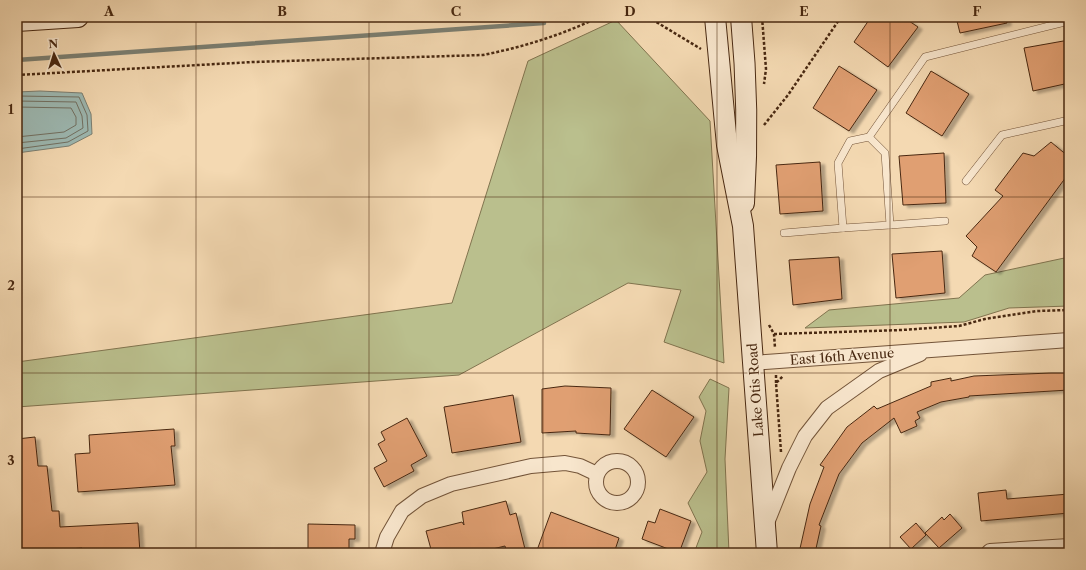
<svg xmlns="http://www.w3.org/2000/svg" width="1086" height="570" viewBox="0 0 1086 570" font-family="'Libre Caslon Text',serif">
<style>
.green{fill:#babf8d;stroke:#81744f}
.water{fill:#9db9b3;stroke:#7b7f72}
.lines{fill:none;stroke-linecap:round;stroke-linejoin:round}
.shore{stroke:#727062;stroke-width:1}
.stream{stroke:#7b7f72;stroke-width:4.5}
.building{fill:#e09f72;stroke:#482811;filter:url(#shadow)}
.lane-casing{stroke:#735439;stroke-width:8}
.street-casing{stroke:#735439;stroke-width:16}
.secondary-casing{stroke:#482811;stroke-width:22}
.path{stroke:#482811;stroke-width:2.5;stroke-dasharray:3 2;stroke-linecap:butt}
.lane{stroke:#f8e6cd;stroke-width:7}
.street{stroke:#f8e6cd;stroke-width:14}
.secondary{stroke:#f8e6cd;stroke-width:20}
.grid{fill:none;stroke:#482811;stroke-width:1;stroke-opacity:0.55}
.labels{text-anchor:middle;stroke-width:3;stroke-linejoin:round;paint-order:stroke}
.street-label{font-size:13px;fill:#482811;stroke:#f8e6cd}
.neatline{fill:none;stroke:#482811;stroke-width:1.5}
.grid-label{font-size:13px;text-anchor:middle;font-weight:bold;fill:#482811}
</style>
<defs>
<filter id="shadow"><feDropShadow dx="4.5" dy="2.5" stdDeviation="1" flood-color="#0004"/></filter>
</defs>
<rect width="100%" height="100%" fill="#f4d9b2"/>
<filter id="stains"><feTurbulence type="fractalNoise" baseFrequency=".005" numOctaves="4"/><feColorMatrix values="0 0 0 0 .2 0 0 0 0 .09 0 0 0 0 .02 0 0 0 .5 -.17"/></filter>
<radialGradient id="worn" r=".72"><stop offset=".6" stop-color="#630" stop-opacity="0"/><stop offset="1" stop-color="#630" stop-opacity=".3"/></radialGradient>
<g class="green">
<polygon points="616,20 710,121 724,363 664,342 681,290 628,283 459,375 17,407 17,362 452,303 528,61"/>
<polygon points="1069,257 1069,306 1009,308 964,322 805,328 829,310 959,298 985,275"/>
<polygon points="710,379 729,388 725,459 729,553 694,553 702,532 688,503 707,472 700,441 706,411 699,397"/>
</g>
<polygon class="water" points="40,91 82,93 91,114 92,134 69,146 17,153 17,92"/>
<g class="lines">
<g class="shore">
<polyline points="17,96 79,97 87,115 88,131 68,142 17,149"/>
<polyline points="17,101 76,102 82,116 83,128 66,138 17,143"/>
<polyline points="17,107 71,108 76,117 76,125 64,132 17,137"/>
</g>
<polyline class="stream" points="17,60 544,23"/>
</g>
<g class="building">
<polygon points="871,17 903,17 918,27 888,67 854,42"/>
<polygon points="956,17 1006,17 1007,23 960,33"/>
<polygon points="1069,40 1069,83 1033,91 1024,48"/>
<polygon points="839,66 877,90 849,131 813,108"/>
<polygon points="931,71 969,94 942,136 906,113"/>
<polygon points="1051,142 1069,157 1065,166 1069,173 996,272 972,256 977,247 966,236 1003,196 995,190 1023,153 1034,156"/>
<polygon points="944,153 946,203 903,205 899,156"/>
<polygon points="820,162 823,211 780,214 776,165"/>
<polygon points="942,251 945,293 896,298 892,254"/>
<polygon points="839,257 842,299 793,305 789,260"/>
<polygon points="1051,373 1069,373 1069,390 969,396 969,397 941,402 917,412 920,418 915,421 917,426 901,433 894,418 862,443 839,474 819,525 821,526 815,553 799,553 810,504 824,467 820,465 847,427 874,406 877,409 931,386 931,382 951,378 951,381 974,376"/>
<polygon points="565,386 611,388 610,435 576,433 576,431 542,433 542,389"/>
<polygon points="652,390 694,417 666,457 624,429"/>
<polygon points="513,395 521,442 452,453 444,407"/>
<polygon points="407,418 427,456 411,465 414,471 384,487 374,468 387,461 378,444 385,440 381,432"/>
<polygon points="174,429 175,446 171,446 175,485 78,492 75,454 90,453 89,435"/>
<polygon points="35,437 38,466 47,466 52,511 59,511 60,527 138,523 140,553 82,553 82,548 17,553 17,439"/>
<polygon points="1006,490 1007,499 1069,494 1069,513 981,521 978,493"/>
<polygon points="506,501 510,515 516,513 525,549 507,553 505,546 476,553 432,553 426,531 462,522 464,525 462,512"/>
<polygon points="660,509 691,521 679,553 642,539 648,521 655,523"/>
<polygon points="551,512 619,538 614,553 536,553"/>
<polygon points="950,514 962,528 939,548 925,533 942,517 944,520"/>
<polygon points="916,523 926,535 911,549 900,537"/>
<polygon points="308,524 355,525 355,539 349,539 349,553 308,553"/>
</g>
<g class="lines">
<g class="lane-casing">
<g id="lane">
<polyline points="869,137 885,153 890,225 843,228 838,163 850,141 869,137 925,57 1069,21"/>
<polyline points="966,181 1002,135 1069,120"/>
<polyline points="890,225 945,221"/>
<polyline points="784,233 843,228"/>
</g>
</g>
<g class="street-casing">
<g id="street">
<polyline points="753,363 1069,340"/>
<circle cx="617" cy="482" r="21"/>
<polyline points="767,523 789,468 805,436 827,408 879,371 920,354"/>
<polyline points="382,553 387,537 402,511 422,496 451,484 531,466 565,463 580,466 597,474"/>
<polyline points="988,553 990,551 1069,546"/>
</g>
</g>
<g class="secondary-casing">
<g id="secondary">
<polyline points="715,17 727,145 743,226 767,553"/>
<path d="M741,17c6,62 7,123 3,186"/>
<polyline points="17,21 78,17"/>
</g>
</g>
<g class="path">
<polyline points="648,17 701,49"/>
<polyline points="762,17 766,69 764,84"/>
<path d="M17,75l236,-13 230,-7c40,-8 79,-20 116,-38"/>
<polyline points="764,125 788,95 841,17"/>
<polyline points="769,325 774,334 775,348"/>
<polyline points="774,334 902,330 959,326 985,319 1037,311 1069,310"/>
<polyline points="776,375 776,383"/>
<polyline points="781,452 776,383 783,376"/>
</g>
<use href="#lane" class="lane"/>
<use href="#street" class="street"/>
<use href="#secondary" class="secondary"/>
</g>
<path class="grid" d="M196,17v536M369,17v536M543,17v536M717,17v536M890,17v536M17,197h1052M17,373h1052"/>
<g class="labels">
<g class="street-label">
<text transform="translate(842 356) rotate(-4)" y="5">East 16th Avenue</text>
<text transform="translate(755 390) rotate(-94)" y="5">Lake Otis Road</text>
</g>
</g>
<rect width="1086" height="570" fill="none" stroke="#f4d9b2" stroke-width="44"/>
<g transform="translate(54 54) rotate(356)" stroke="#f8e6cd" stroke-width="3" paint-order="stroke">
<path d="M0-3L7 15L0 10L-7 15Z" fill="#482811"/>
<text y="-6" font-size="11" font-weight="bold" text-anchor="middle" fill="#482811">N</text>
</g>
<rect x="22" y="22" width="1042" height="526" class="neatline"/>
<g class="grid-label">
<text x="109" y="16">A</text>
<text x="282" y="16">B</text>
<text x="456" y="16">C</text>
<text x="630" y="16">D</text>
<text x="804" y="16">E</text>
<text x="977" y="16">F</text>
<text x="11" y="114">1</text>
<text x="11" y="290">2</text>
<text x="11" y="465">3</text>
</g>
<rect width="100%" height="100%" filter="url(#stains)"/>
<rect width="100%" height="100%" fill="url(#worn)"/>
</svg>
